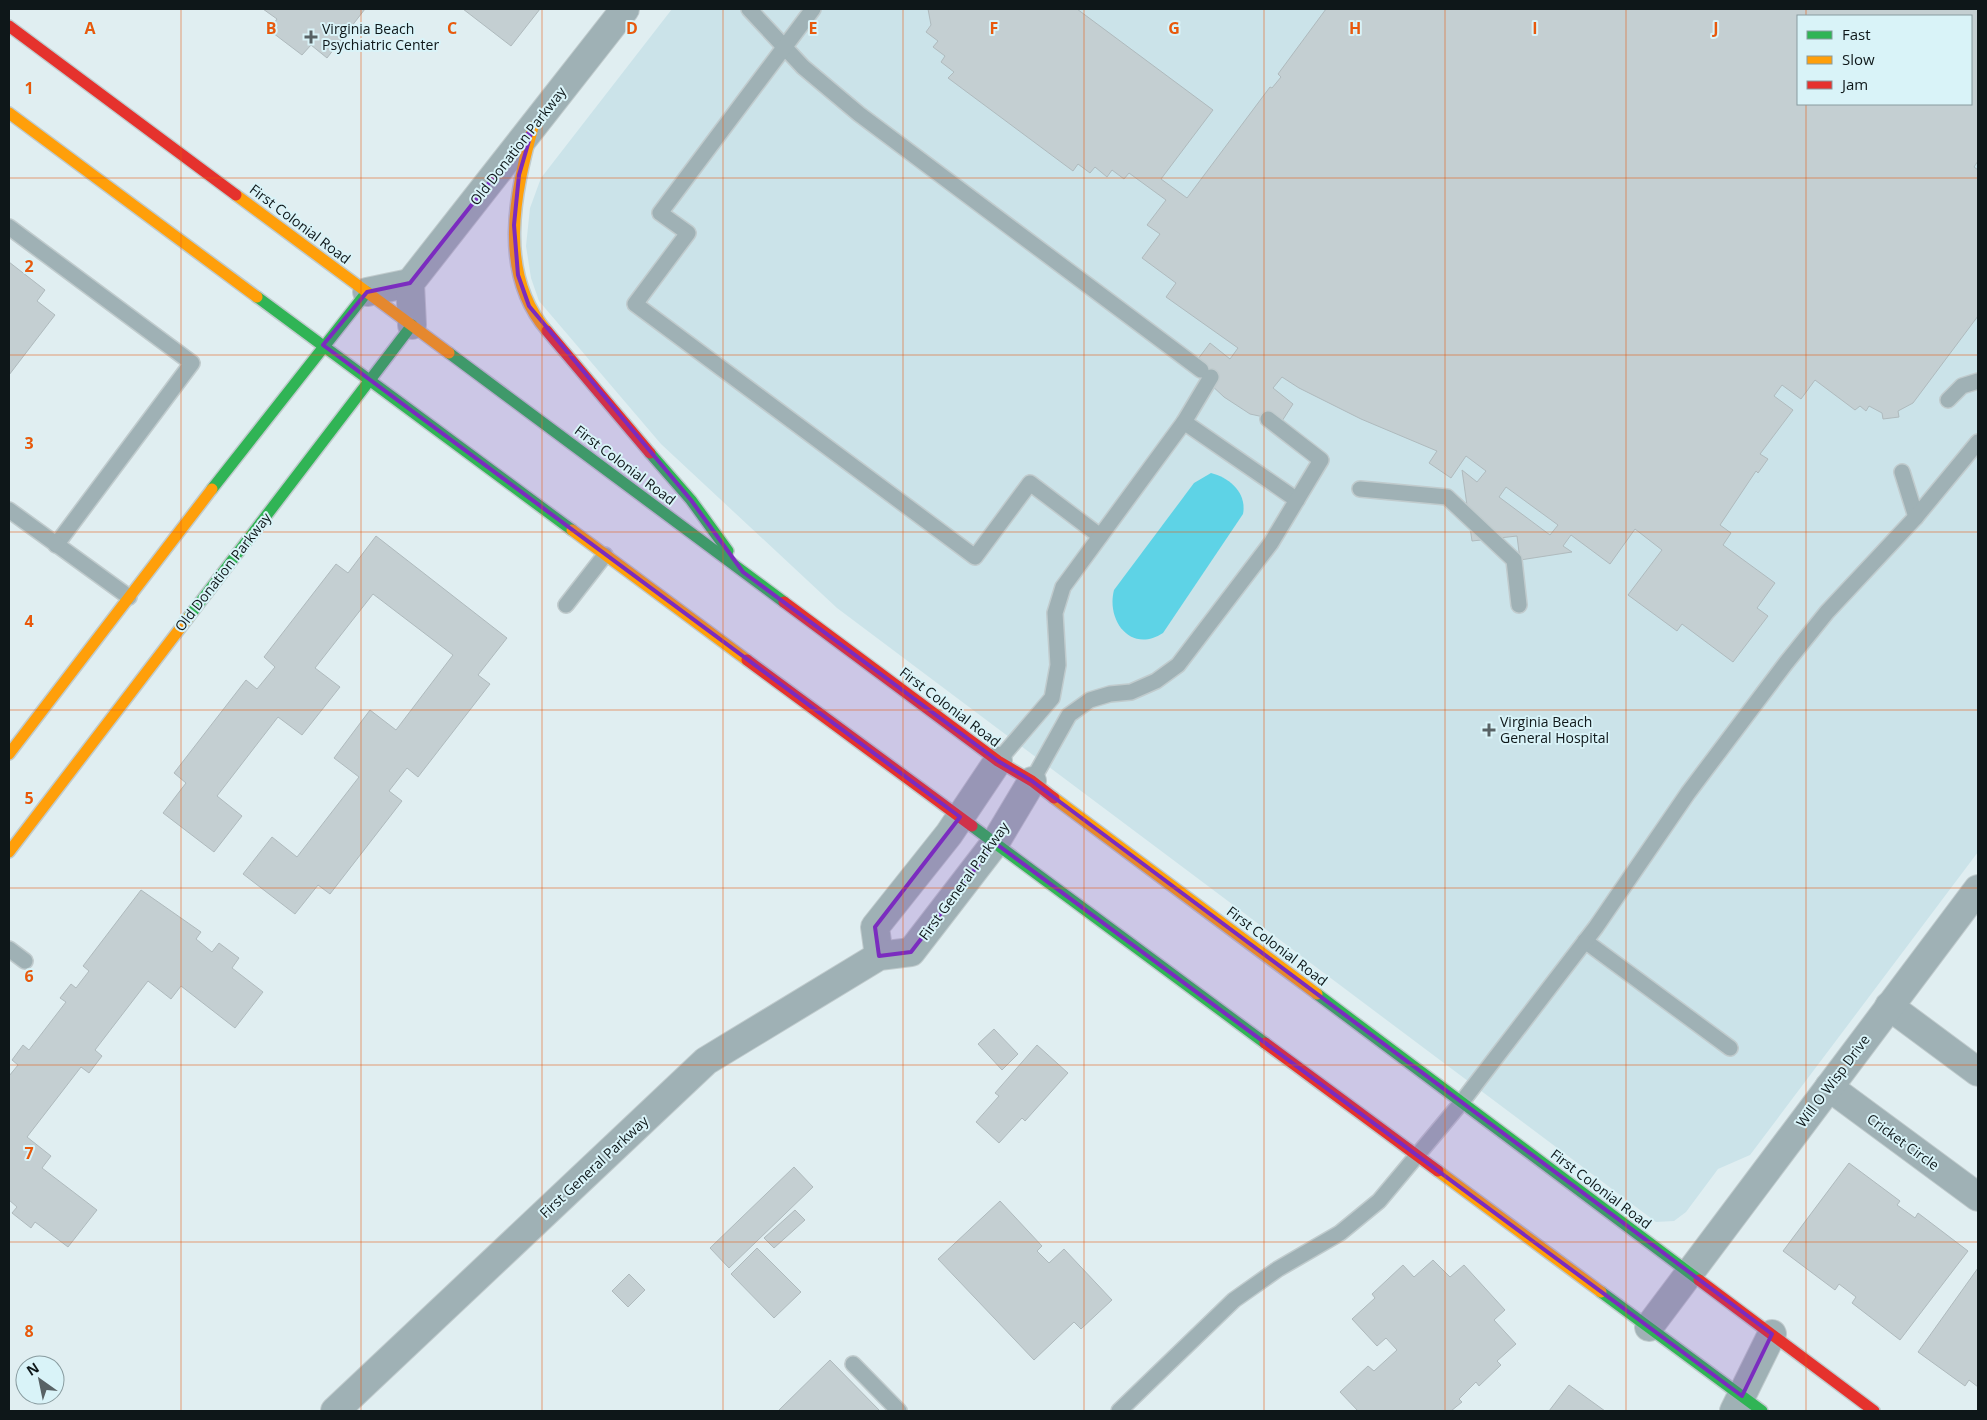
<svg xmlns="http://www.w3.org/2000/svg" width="1987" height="1420" viewBox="0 0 1987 1420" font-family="'Open Sans',sans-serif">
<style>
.built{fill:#cbe3e9;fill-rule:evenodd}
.water{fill:#5ed3e6}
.building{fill:#c4cfd2;stroke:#afbabd;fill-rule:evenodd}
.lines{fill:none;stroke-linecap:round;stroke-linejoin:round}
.lane-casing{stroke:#c0cbcd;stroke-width:18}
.street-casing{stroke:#c0cbcd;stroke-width:30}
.fast-casing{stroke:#c0cbcd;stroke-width:14}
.slow-casing{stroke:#c0cbcd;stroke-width:14}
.jam-casing{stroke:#c0cbcd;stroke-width:14}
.lane{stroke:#9fb1b5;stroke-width:15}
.street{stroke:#9fb1b5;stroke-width:28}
.fast{stroke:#30b455;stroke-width:11}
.slow{stroke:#ff9f0a;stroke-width:11}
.jam{stroke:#e5322d;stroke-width:11}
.marked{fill:#7b2cbf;fill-opacity:0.2;stroke:#7b2cbf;stroke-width:4;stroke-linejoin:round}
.grid{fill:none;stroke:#e8590c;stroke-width:1;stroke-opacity:0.55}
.poi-dot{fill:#586265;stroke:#d9f3f8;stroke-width:2}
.labels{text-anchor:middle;stroke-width:4;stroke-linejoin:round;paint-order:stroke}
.poi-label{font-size:14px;fill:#0e1719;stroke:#d9f3f8;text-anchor:start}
.street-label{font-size:14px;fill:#0e1719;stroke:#d9f3f8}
.grid-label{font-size:16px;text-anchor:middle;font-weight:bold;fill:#e8590c;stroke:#d9f3f8;stroke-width:4;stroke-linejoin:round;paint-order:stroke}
</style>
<rect width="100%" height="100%" fill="#e0eef1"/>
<path class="built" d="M672,9h1306v843l-228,303 -32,14 -32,43 -12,9 -18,1 -819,-614 -176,-164 -122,-143 -8,-23 -5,-32 4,-38 11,-30zM1798,16h173v88h-173z"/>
<path class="water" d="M1211,473c19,5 36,20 32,41l-80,119c-32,21 -57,-12 -49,-43l80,-107z"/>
<g class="building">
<polygon points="263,9 365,9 327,58 311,45 302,55 269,30 277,19"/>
<polygon points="463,9 540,9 511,46"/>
<path d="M928,9h149l136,101 -52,69 26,19 83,-111 2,1 9,-11 -3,-3 48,-65h652v152l-4,6 4,3v146l-65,87 -15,8 1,6 -16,2 -1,-6 -13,-7 -3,5 -6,-5 -5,4 -40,-30 -14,19 -19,-14 -8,11 19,14 -33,44 8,5 -10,14 -2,-2 -36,54 11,8 -8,12 52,38 -18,25 11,8 -35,46 -51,-38 -5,7 -49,-36 34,-45 -27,-21 -25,35 -39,-29 -8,11 9,6 -52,8 -3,-24 -45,5 -10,-71 15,12 9,-11 -20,-15 -15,22 -22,-15 8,-12 -76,-32 -62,-31 -17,-11 -9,11 20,16 -11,17 -32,-7 -26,-17 -15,-14 -11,-24 12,-16 20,16 8,-11 -72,-51 10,-14 -34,-25 18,-24 -13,-9 19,-25 -37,-27 -5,6 -12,-9 -5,7 -12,-10 -5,6 -12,-9 -5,7 -125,-93 6,-6 -13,-10 4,-6 -12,-9 5,-6 -12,-9 5,-7zM1798,16h173v88h-173zM1506,487l52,38 -8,10 -51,-38z"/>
<polygon points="9,262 45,290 37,301 55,315 9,375"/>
<polygon points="376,536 507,638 478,675 490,684 418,777 407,768 389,791 402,801 330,894 318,885 295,914 243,874 272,837 297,857 359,777 334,758 370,710 396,730 453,655 373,594 315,668 340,687 302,735 278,717 217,796 242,816 214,852 163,813 186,783 174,773 246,680 257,689 275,667 264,657 336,564 348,573"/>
<polygon points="141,890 201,932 196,939 212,952 219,943 239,958 232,968 263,992 235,1028 181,986 171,999 148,981 95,1050 102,1056 89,1073 81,1067 27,1137 51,1156 42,1168 97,1210 68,1247 35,1222 31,1228 12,1213 17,1207 9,1200 9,1076 18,1065 12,1060 23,1045 29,1050 66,1002 60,998 71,984 76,988 89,971 83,966"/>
<polygon points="994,1029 1018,1054 1002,1070 978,1044"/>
<polygon points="1037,1045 1068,1073 1025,1121 1022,1118 999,1143 976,1122 999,1096 995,1093"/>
<polygon points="1849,1163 1900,1201 1897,1205 1911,1215 1915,1218 1918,1213 1968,1251 1900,1340 1852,1303 1856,1297 1839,1284 1835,1290 1783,1251"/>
<polygon points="794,1167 813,1187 729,1268 710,1248"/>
<polygon points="1000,1201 1042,1246 1037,1251 1049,1263 1064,1249 1112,1300 1081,1329 1074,1322 1034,1360 938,1259"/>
<polygon points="795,1210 805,1220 774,1248 764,1238"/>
<polygon points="757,1248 801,1292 774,1318 731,1274"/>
<polygon points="1433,1260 1450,1277 1464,1265 1505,1310 1494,1320 1516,1344 1497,1361 1501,1365 1479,1386 1476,1382 1459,1399 1462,1402 1451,1411 1358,1411 1340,1392 1368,1366 1374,1371 1397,1350 1386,1338 1377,1346 1352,1319 1375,1298 1372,1294 1403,1265 1414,1277"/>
<polygon points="1978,1268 1978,1387 1969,1380 1965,1386 1918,1352"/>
<polygon points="629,1274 645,1290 628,1307 612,1291"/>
<polygon points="830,1360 880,1411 778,1411"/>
<polygon points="1569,1385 1605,1411 1549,1411"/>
</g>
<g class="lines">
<g class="lane-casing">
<g id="lane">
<polyline points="749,9 803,67 859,114 1201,370"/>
<polyline points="813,9 660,213 688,233 635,304 975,557 1030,483 1100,536"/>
<polyline points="9,227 192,363 56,545"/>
<polyline points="1948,400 1962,386 1978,381"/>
<polyline points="1184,422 1297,500"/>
<polyline points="1902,472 1916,517"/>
<polyline points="1360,489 1447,497 1514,560 1519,605"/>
<polyline points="9,510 129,597"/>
<polyline points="566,605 605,555"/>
<polyline points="998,761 1052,698 1058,665 1055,613 1063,587 1184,422 1211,377"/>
<polyline points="1032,781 1069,715 1090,700 1110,694 1131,692 1156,681 1178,665 1271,543 1321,460 1268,419"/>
<polyline points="1585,941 1730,1048"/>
<polyline points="9,949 25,961"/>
<polyline points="853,1364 899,1411"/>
<polyline points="1119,1411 1234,1300 1278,1269 1340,1233 1379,1201 1461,1103 1596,927 1688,793 1786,663 1827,612 1916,517 1978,442"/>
</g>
</g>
<g class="street-casing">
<g id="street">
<polyline points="367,292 410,283"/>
<polyline points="412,325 410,283 625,9"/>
<polyline points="879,956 875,927 949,834 998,761"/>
<polyline points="1889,1006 1978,1072"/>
<polyline points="1829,1087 1978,1197"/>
<polyline points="1649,1327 1978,889"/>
<polyline points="335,1411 706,1061 879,956 911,952 995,843 1032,781"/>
<polyline points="1734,1411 1772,1334"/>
</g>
</g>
<g class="fast-casing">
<g id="fast">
<polyline points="257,297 572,530"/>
<polyline points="449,353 784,602"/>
<polyline points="650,453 691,500 728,551"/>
<polyline points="212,489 367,292"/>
<polyline points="188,618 412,325"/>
<polyline points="972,826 1265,1043"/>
<polyline points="1317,994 1699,1280"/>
<polyline points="1601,1292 1762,1411"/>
</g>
</g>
<g class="slow-casing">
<g id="slow">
<polyline points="9,113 257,297"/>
<path d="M533,127c-18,66 -36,146 14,204"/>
<polyline points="236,195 449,353"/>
<polyline points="572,530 747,660"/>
<polyline points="9,754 212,489"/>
<polyline points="1054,798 1317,994"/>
<polyline points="9,852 188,618"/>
<polyline points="1438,1171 1601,1292"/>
</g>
</g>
<g class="jam-casing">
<g id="jam">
<polyline points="9,26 236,195"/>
<polyline points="547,331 650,453"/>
<polyline points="784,602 998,761 1032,781 1054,798"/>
<polyline points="747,660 972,826"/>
<polyline points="1265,1043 1438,1171"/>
<polyline points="1699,1280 1874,1411"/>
</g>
</g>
<use href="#lane" class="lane"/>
<use href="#street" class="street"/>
<use href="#fast" class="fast"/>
<use href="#slow" class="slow"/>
<use href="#jam" class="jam"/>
</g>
<path class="marked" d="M533,127l-14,48 -5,50 4,50 11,31 162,194 52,72 255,189 34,20 740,553 -30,62 -747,-553 -84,109 -32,4 -4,-29 85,-110 -637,-472 44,-53 43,-9z"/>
<path class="grid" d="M181,9v1402M361,9v1402M542,9v1402M723,9v1402M903,9v1402M1084,9v1402M1264,9v1402M1445,9v1402M1626,9v1402M1806,9v7M1806,104v1307M9,178h1969M9,355h1969M9,532h1969M9,710h1969M9,888h1969M9,1065h1969M9,1242h1969"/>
<g class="poi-dot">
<path d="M308.5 29.5h5v5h5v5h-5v5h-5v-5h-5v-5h5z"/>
<path d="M1486.5 722.5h5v5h5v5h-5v5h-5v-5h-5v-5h5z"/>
</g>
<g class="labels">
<g class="poi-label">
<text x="322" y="34">Virginia Beach<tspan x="322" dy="16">Psychiatric Center</tspan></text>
<text x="1500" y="727">Virginia Beach<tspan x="1500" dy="16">General Hospital</tspan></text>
</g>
<g class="street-label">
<text transform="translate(518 146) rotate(-52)" y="5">Old Donation Parkway</text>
<text transform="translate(300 224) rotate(37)" y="5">First Colonial Road</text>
<text transform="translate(625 465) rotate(37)" y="5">First Colonial Road</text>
<text transform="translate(223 572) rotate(-52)" y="5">Old Donation Parkway</text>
<text transform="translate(950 707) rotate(37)" y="5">First Colonial Road</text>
<text transform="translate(964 881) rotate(-54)" y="5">First General Parkway</text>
<text transform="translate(1277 946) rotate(37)" y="5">First Colonial Road</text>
<text transform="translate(1833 1081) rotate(-53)" y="5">Will O Wisp Drive</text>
<text transform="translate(1903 1142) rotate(36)" y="5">Cricket Circle</text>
<text transform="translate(594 1167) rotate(-43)" y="5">First General Parkway</text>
<text transform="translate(1601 1189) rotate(37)" y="5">First Colonial Road</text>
</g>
</g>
<g class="grid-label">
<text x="90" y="34">A</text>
<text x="271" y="34">B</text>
<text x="452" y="34">C</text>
<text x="632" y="34">D</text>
<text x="813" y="34">E</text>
<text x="994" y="34">F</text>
<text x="1174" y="34">G</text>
<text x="1355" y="34">H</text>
<text x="1535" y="34">I</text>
<text x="1716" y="34">J</text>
<text x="29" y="94">1</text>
<text x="29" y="272">2</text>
<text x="29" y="449">3</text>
<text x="29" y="627">4</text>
<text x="29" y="804">5</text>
<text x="29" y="982">6</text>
<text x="29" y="1159">7</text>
<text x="29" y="1337">8</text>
</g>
<rect width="1987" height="1420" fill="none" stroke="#0e1719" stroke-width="20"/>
<rect x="1797" y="15" width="175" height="90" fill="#d9f3f8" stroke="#889b9f"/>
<rect x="1807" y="31" width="25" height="8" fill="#30b455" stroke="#889b9f"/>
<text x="1842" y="40" font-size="15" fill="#0e1719">Fast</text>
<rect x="1807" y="56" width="25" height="8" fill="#ff9f0a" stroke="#889b9f"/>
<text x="1842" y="65" font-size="15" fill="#0e1719">Slow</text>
<rect x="1807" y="81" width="25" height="8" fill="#e5322d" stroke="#889b9f"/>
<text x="1842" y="90" font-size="15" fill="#0e1719">Jam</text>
<g transform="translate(40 1380) rotate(327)"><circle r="24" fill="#d9f3f8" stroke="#889b9f"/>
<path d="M0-4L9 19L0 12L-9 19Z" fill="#586265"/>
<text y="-8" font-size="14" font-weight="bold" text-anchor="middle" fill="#0e1719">N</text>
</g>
</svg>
